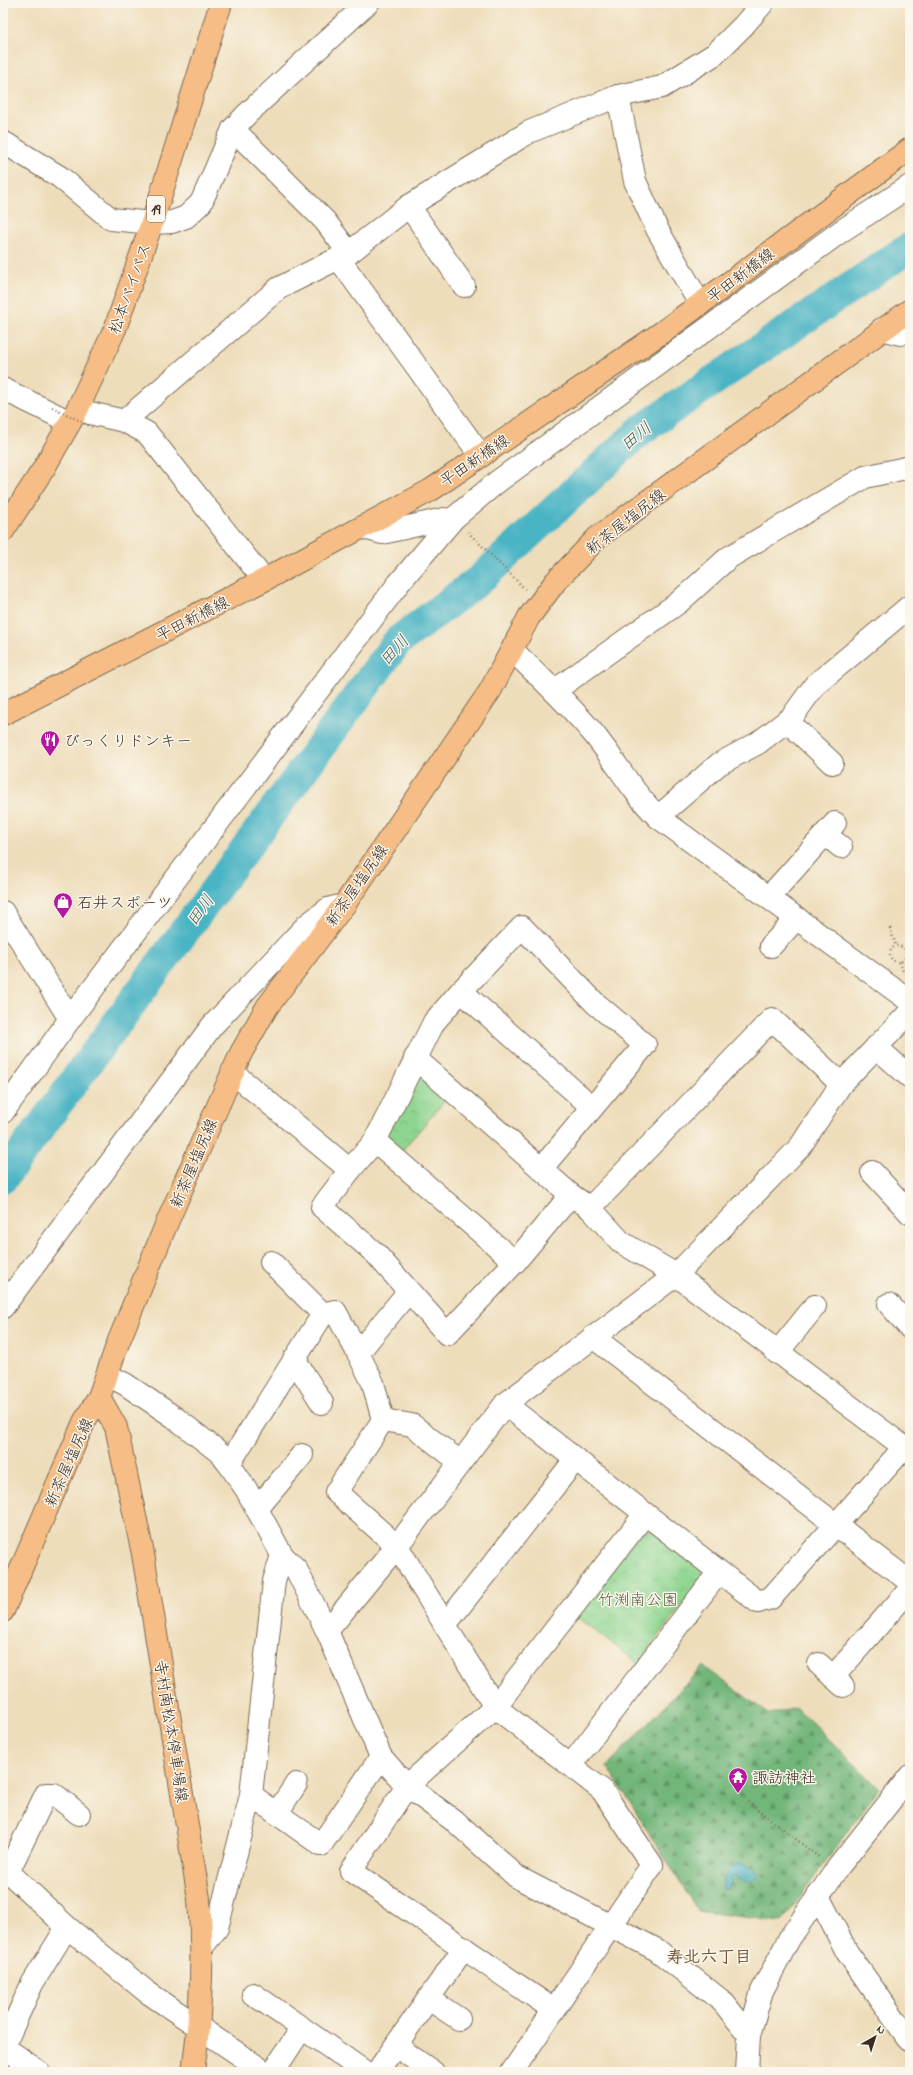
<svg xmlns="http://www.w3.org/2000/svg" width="913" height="2075" viewBox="0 0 913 2075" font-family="'Indie Flower','Klee One',sans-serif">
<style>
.forest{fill:url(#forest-firs);stroke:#56704c}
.park{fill:url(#park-crowns);stroke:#648057}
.water{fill:url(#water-waves);stroke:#426f71}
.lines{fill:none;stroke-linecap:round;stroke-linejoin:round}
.river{stroke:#48b4c4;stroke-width:31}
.minor-casing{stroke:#7a6955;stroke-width:24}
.major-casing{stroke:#7a6955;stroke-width:24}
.highway-casing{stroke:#7a6955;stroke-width:24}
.path{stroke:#7a6955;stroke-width:2.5;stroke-dasharray:1 3;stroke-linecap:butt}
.minor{stroke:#fff;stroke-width:22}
.major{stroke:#f6be86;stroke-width:22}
.highway{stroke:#f6be86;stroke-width:22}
.path-bridge{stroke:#7a6955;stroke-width:2.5;stroke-dasharray:1 3;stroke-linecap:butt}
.labels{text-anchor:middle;stroke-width:3;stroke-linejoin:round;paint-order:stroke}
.shield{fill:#fbf7ec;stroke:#75685c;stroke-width:1}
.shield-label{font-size:15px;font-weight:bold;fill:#3b2a1e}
.street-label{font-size:16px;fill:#3b2a1e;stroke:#fbf7ec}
.poi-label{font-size:16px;fill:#3b2a1e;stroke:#fbf7ec;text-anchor:start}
.park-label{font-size:16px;fill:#545d40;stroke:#fbf7ec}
.water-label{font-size:17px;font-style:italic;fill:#405a58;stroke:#fbf7ec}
.neighbourhood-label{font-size:17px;font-weight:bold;fill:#755336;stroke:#fbf7ec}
</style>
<defs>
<pattern id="forest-firs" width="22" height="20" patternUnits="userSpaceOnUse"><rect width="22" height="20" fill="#72b67a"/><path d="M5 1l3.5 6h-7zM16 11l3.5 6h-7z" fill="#5f9463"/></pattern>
<pattern id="park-crowns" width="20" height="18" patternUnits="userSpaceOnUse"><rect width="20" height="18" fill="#8ed590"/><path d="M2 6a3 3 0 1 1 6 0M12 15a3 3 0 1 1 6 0" fill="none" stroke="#7bb77c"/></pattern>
<pattern id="water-waves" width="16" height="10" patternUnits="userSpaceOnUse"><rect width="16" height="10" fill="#48b4c4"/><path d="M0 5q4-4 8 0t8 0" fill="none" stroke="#3d939f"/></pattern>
</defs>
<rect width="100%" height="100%" fill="#fbf7ec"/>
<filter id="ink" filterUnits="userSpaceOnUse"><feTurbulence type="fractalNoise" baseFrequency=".025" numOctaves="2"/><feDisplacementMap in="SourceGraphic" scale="8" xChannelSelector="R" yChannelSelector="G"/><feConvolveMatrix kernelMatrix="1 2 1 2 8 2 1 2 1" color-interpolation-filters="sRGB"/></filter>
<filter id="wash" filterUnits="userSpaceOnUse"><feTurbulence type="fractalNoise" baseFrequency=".012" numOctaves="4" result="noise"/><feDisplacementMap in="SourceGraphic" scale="16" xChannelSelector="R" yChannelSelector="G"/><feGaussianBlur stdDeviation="0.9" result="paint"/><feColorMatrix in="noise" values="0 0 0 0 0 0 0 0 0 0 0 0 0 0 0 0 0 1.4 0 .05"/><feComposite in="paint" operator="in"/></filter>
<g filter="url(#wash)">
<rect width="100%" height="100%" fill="#eeddba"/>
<polygon class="forest" points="703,1666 769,1714 797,1708 879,1788 782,1922 698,1911 607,1766"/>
<g class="park">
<polygon points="423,1075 448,1097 400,1153 389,1144 386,1134 415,1078"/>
<polygon points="653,1530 702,1567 702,1580 638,1663 575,1616 642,1531"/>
</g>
<path class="water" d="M740,1864l9,2 8,6 1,6 -8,5 -17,-7 -3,3 1,4 -3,5h-6c1,-12 5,-22 18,-24z"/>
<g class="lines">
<polyline class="river" points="3,1178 398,641 478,581 641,430 910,247"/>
</g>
</g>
<g filter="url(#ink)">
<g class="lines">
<g class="minor-casing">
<g id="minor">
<polyline points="618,96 635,181 657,229 700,304"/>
<polyline points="233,129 325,221 349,253"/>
<polyline points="3,142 60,177 111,219 152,223 172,222 186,217 201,203 233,129 247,114 368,3"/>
<polyline points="409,206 464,286"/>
<polyline points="339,259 481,456"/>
<polyline points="882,329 900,334 910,328"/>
<polyline points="3,389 70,422"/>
<polyline points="77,410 124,421 147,433 264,580"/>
<polyline points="124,421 279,288 349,253 409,206 529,132 618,96 662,87 715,54 743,26 763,3"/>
<polyline points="364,528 382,533 444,519 449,523"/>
<path d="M512,650c28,27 56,53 81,83 22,27 39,59 65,84l249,182"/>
<polyline points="554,691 678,603 728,558 865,477 910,467"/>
<polyline points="787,721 832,763"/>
<polyline points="658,817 719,764 758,743 792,717 815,685 910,606"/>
<polyline points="825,834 841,847"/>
<polyline points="769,897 835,823"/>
<polyline points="3,912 70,1019"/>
<polyline points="771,946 797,918"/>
<polyline points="461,991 592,1107"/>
<polyline points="876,1047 910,1077"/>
<polyline points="415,1058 571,1195"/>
<polyline points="232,1072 350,1170"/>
<polyline points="3,1112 70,1019 399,583 454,518 497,482 840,232 910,186"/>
<polyline points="375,1141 515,1262"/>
<polyline points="872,1172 910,1213"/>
<polyline points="590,1208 772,1019 841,1084"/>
<polyline points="271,1262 323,1314"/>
<polyline points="408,1292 358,1353 373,1383 383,1420 336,1492 397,1546 445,1625"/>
<polyline points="889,1304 910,1328"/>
<polyline points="3,1307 212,1026 307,925 328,909 344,905"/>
<polyline points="593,1337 910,1582"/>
<polyline points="777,1353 815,1306"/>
<polyline points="294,1359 322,1403"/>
<polyline points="107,1375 125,1384 174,1417 219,1452 229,1464 246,1489 282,1555 296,1569 327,1631 381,1757 407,1786 457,1823 517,1877 657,1950 723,2002 749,2035"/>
<polyline points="505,1404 758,1602 771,1598 901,1451 900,1444 676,1275 621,1242 590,1208 571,1195 515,1262 447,1334 376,1254 322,1207 350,1170 375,1141 434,1022 461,991 522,927 595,1003 645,1045 541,1169"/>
<polyline points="383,1420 412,1425 460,1462"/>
<polyline points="229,1464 323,1314 335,1311 358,1353"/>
<polyline points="257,1509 302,1455"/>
<polyline points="327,1631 397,1546 505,1404 676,1275 800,1147 841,1084 910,1012"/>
<polyline points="819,1664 843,1686"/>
<polyline points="833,1677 910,1589"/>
<polyline points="571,1765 719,1572"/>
<polyline points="251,1795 321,1845 381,1757"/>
<polyline points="277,1813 296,1784"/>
<polyline points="3,1867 67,1927 147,1992 265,2072"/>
<polyline points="8,1872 46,1794 54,1794 79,1814"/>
<polyline points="818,1896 847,1952 910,2041"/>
<polyline points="203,1946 217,1928 251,1795 274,1581 282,1555"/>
<polyline points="253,1994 302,2028"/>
<polyline points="429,1999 459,2019"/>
<polyline points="554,2010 351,1871 407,1786 495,1707 645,1514"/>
<polyline points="396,2046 433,2072"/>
<polyline points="4,2047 39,2072"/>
<polyline points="3,2048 32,1984 67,1927"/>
<polyline points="273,2072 302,2028 365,2072"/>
<polyline points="377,2072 464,1948"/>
<polyline points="512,2072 652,1865 602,1790 495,1707 445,1625 575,1460"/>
<polyline points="747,2072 749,2035 762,1991 789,1939 836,1870 910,1776"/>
</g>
</g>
<g class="major-casing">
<g id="major">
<polyline points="3,714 264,580 431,490 661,333 910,149"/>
<path d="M99,1397l17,30 27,127 56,345c5,59 2,115 -6,173"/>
<polyline points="3,1611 84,1422 99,1397 118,1343 166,1225 241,1053 267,1007 344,905 490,691 529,617 556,581 597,538 910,310"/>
</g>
</g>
<g class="highway-casing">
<polyline id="highway" points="3,531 44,468 77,410 115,329 152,223 221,3"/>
</g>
<g class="path">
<polyline points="468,532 525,589"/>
<polyline points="890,928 896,946"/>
<circle cx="898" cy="954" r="8"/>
<polyline points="900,962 903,971"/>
<polyline points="748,1802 820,1858"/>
</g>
<use href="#minor" class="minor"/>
<use href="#major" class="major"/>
<use href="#highway" class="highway"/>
<polyline class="path-bridge" points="52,407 92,427"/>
</g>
</g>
<defs>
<g id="restaurant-pin" transform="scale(1)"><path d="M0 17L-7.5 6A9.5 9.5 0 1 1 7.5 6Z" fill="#b5179e" stroke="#fbf7ec"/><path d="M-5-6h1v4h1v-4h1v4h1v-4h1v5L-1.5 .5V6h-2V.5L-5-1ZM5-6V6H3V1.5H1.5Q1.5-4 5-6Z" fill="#fff"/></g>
<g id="shop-pin" transform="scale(1)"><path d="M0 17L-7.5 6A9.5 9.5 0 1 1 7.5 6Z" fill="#b5179e" stroke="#fbf7ec"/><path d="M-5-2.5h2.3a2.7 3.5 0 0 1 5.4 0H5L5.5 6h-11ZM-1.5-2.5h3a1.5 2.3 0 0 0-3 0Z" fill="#fff"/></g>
<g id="temple-pin" transform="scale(1)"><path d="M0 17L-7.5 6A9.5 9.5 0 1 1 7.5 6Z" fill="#b5179e" stroke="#fbf7ec"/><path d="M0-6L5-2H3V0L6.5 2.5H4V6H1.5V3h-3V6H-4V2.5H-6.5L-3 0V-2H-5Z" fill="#fff"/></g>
</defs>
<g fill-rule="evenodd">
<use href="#restaurant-pin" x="50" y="740"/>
<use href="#shop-pin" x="63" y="902"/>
<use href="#temple-pin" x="738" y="1777"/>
</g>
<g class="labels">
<rect class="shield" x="147" y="196" width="18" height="26" rx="3"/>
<g class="shield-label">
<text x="156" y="214">19</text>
</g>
<g class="street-label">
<text transform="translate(740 275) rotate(-37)" y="6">平田新橋線</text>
<text transform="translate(129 288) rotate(-70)" y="6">松本バイパス</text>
<text transform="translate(474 460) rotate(-34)" y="6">平田新橋線</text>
<text transform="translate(625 521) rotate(-38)" y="6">新茶屋塩尻線</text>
<text transform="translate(192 618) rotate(-27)" y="6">平田新橋線</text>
<text transform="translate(356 885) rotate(-55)" y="6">新茶屋塩尻線</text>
<text transform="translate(193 1163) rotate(-67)" y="6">新茶屋塩尻線</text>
<text transform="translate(68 1462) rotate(-66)" y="6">新茶屋塩尻線</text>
<text transform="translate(172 1731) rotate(81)" y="6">寺村南松本停車場線</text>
</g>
<g class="poi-label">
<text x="64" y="746">びっくりドンキー</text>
<text x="77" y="908">石井スポーツ</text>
<text x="752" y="1783">諏訪神社</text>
</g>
<g class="park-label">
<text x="638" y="1605">竹渕南公園</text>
</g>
<g class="water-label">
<text transform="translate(636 436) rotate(-40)" y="6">田川</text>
<text transform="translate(394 650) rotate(-48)" y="6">田川</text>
<text transform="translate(200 910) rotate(-54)" y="6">田川</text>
</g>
<g class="neighbourhood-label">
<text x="709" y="1962">寿北六丁目</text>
</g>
</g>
<rect width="913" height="2075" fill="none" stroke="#fbf7ec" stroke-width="16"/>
<g transform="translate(875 2037) rotate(39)" stroke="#fbf7ec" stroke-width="3" paint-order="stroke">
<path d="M0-3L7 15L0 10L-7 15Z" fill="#3b2a1e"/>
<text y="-6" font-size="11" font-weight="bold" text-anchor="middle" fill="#3b2a1e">N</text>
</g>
</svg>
